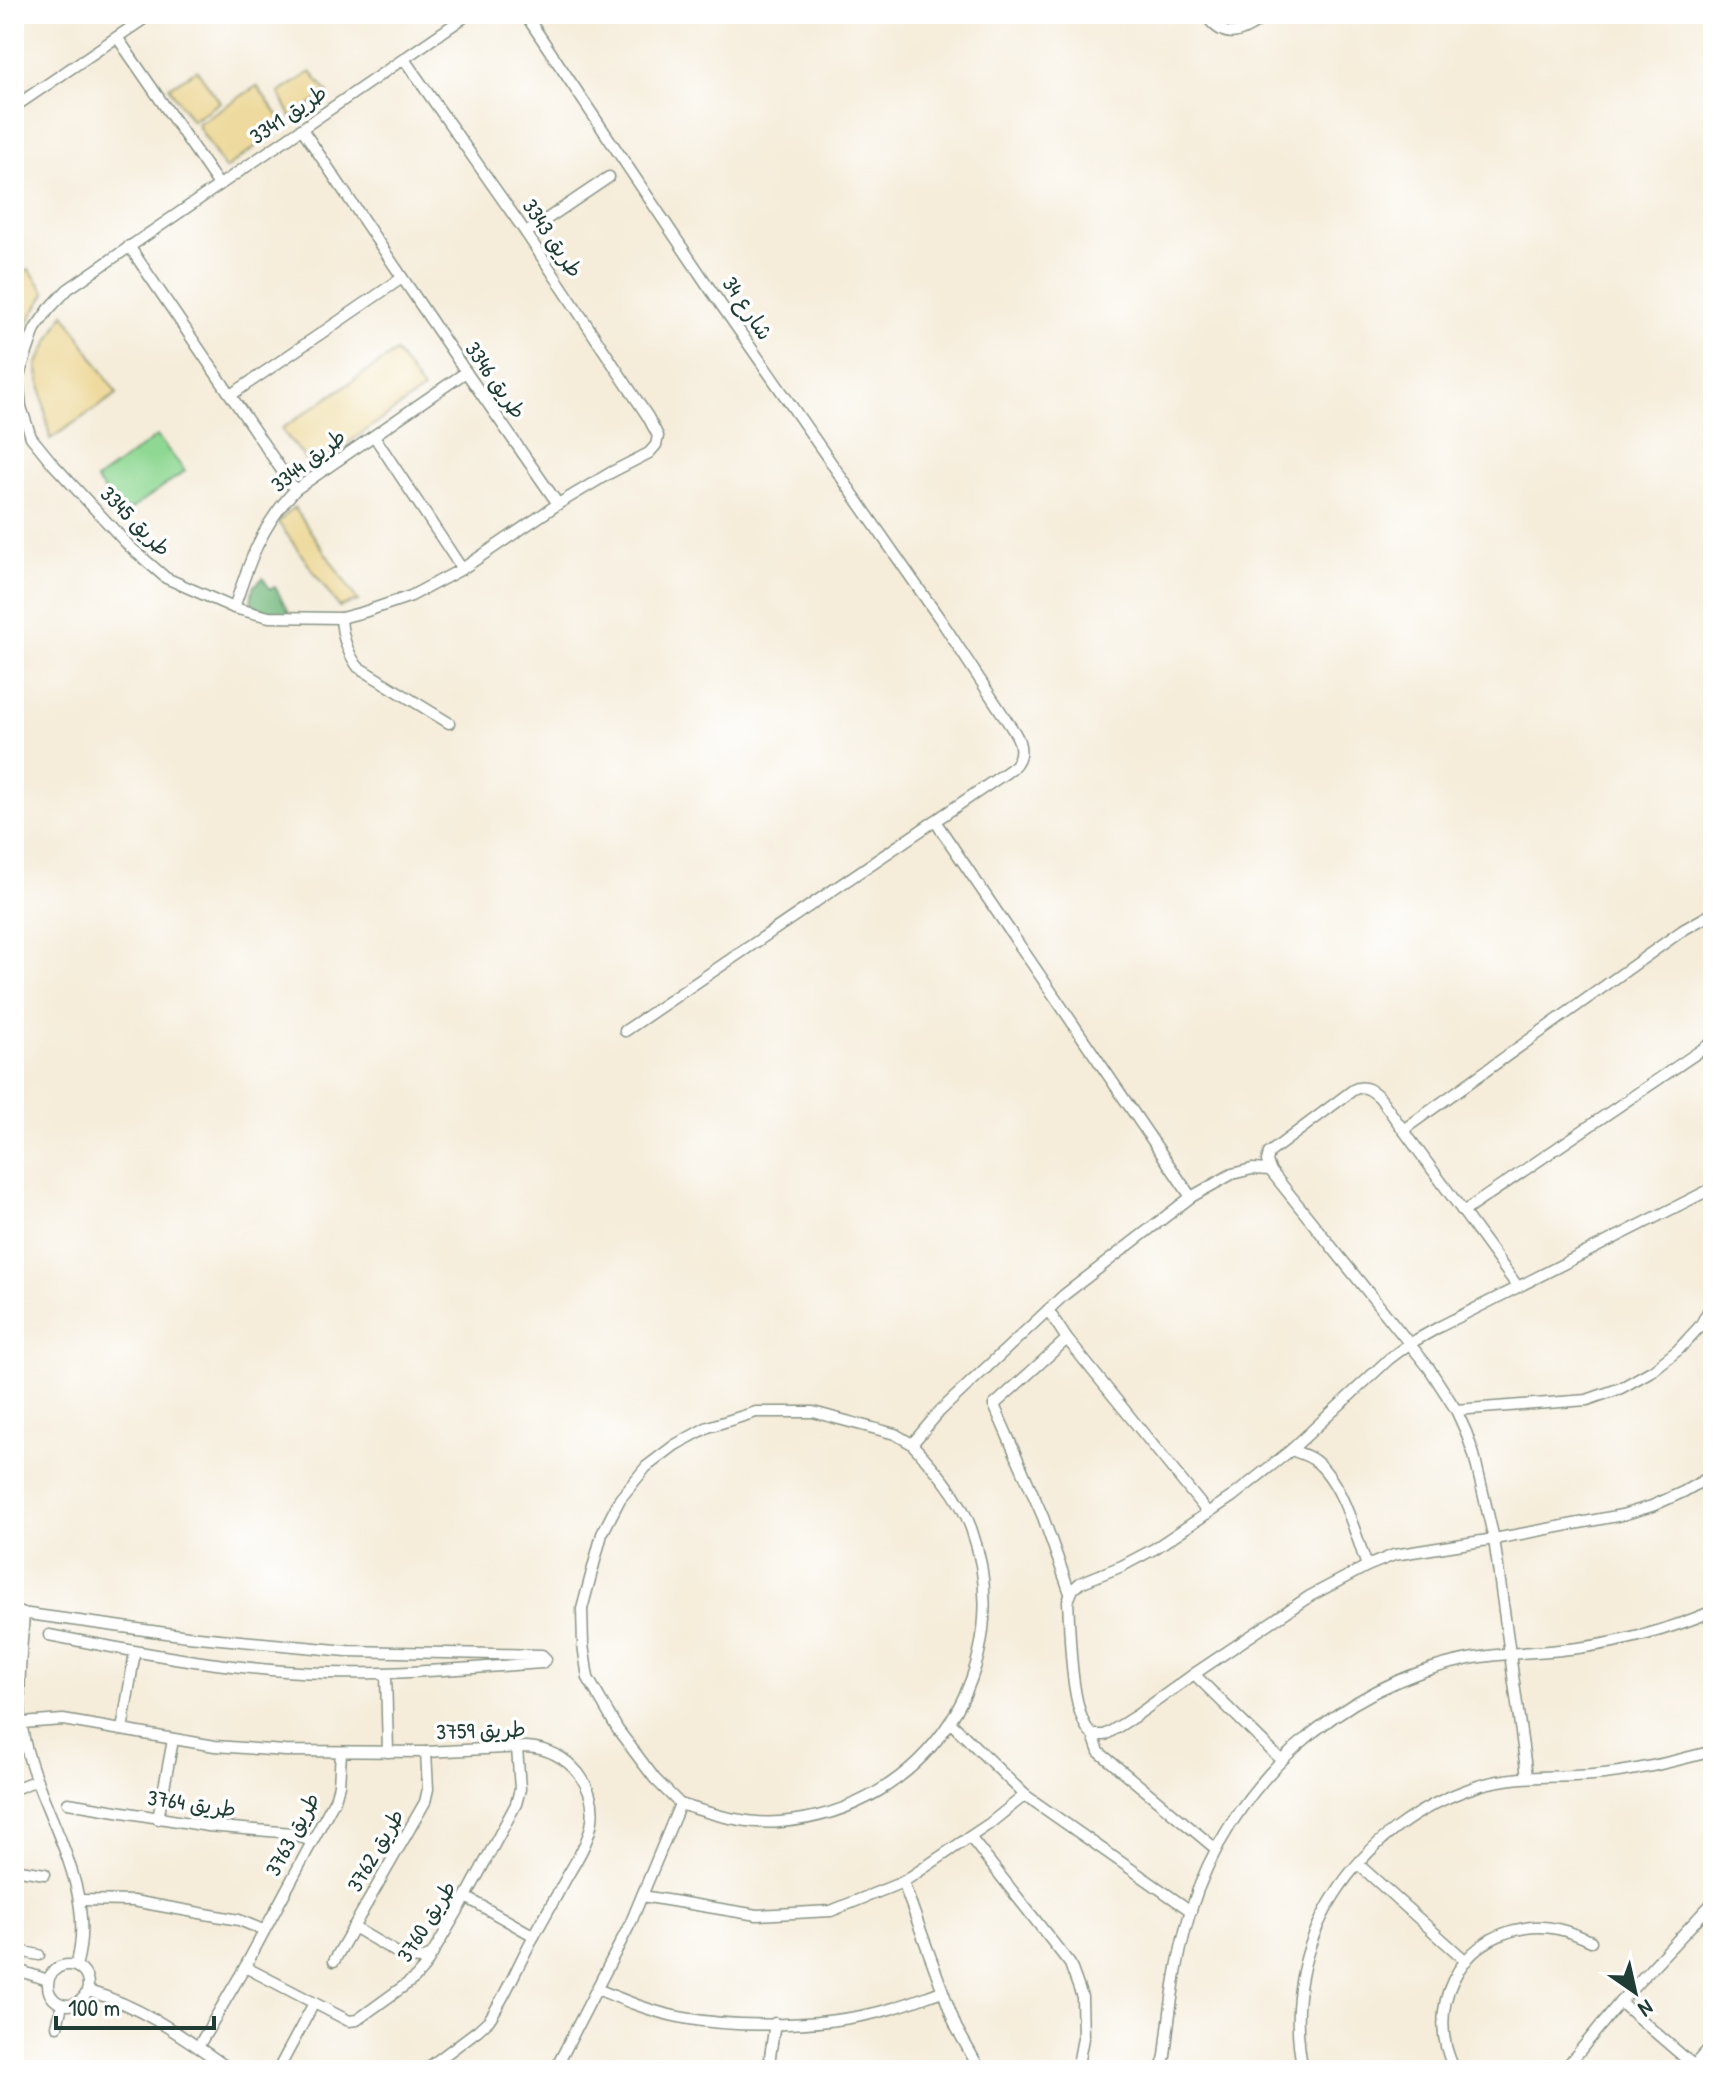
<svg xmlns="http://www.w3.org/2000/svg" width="1727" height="2084" viewBox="0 0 1727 2084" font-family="'Patrick Hand','Playpen Sans Arabic',sans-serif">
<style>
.green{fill:#8fd893;stroke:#578a64;stroke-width:2}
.forest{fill:#73b87d;stroke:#497a58;stroke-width:2}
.sand{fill:#eeda9e;stroke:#868c69;stroke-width:2}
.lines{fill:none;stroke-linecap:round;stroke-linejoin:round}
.street-casing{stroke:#8a9486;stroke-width:13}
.street{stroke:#fff;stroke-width:10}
.labels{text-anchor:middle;stroke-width:7;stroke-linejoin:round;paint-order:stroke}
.street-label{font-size:22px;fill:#1f3d34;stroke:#fff}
</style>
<rect width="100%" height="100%" fill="#fff"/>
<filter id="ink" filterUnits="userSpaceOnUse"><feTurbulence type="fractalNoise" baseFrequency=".0125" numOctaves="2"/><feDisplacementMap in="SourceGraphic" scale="16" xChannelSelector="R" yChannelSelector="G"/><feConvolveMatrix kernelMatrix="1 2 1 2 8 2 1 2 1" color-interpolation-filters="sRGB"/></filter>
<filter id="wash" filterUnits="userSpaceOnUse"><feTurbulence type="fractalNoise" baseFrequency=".006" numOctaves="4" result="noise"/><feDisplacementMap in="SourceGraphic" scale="32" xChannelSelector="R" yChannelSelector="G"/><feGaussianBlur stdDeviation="1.8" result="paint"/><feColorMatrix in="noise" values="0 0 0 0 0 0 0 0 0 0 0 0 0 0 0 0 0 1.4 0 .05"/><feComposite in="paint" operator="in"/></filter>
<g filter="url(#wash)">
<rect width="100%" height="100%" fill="#f5ecd9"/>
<polygon class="green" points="157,436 185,471 123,515 96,480"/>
<polygon class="forest" points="263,578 270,589 275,587 289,612 289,616 267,615 251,602 253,587"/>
<g class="sand">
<polygon points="197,70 220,102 192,121 169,87"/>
<polygon points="311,72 328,93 292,118 279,93"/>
<polygon points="257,86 285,125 225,169 197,124"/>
<polygon points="29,269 46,293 14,344 14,279"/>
<polygon points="64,313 117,394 50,439 37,365"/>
<polygon points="396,352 423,390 313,468 281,429"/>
<polygon points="294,507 358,601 339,607 278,522"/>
</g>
</g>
<g filter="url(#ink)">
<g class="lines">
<g class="street-casing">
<g id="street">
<path d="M525,14l183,272 234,336 73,111c9,15 7,29 -8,39l-382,259"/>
<path d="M1205,14c21,31 38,18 64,0"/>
<polyline points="117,37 219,185"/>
<polyline points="404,59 526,233 648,417 658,436 656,445 649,453 610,473 558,504 462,569 411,596 364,612 341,618 269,617 234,608 166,578 129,546 53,464 31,437 21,407 18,378 35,329 49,309 68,289 469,14"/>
<polyline points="14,107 151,14"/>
<polyline points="302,129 466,372 558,504"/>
<polyline points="526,233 609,177"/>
<polyline points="129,246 295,490"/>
<polyline points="231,395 402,278"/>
<polyline points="374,436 462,569"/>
<path d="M234,608c15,-46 27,-82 61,-118l171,-118"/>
<path d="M341,618c1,18 6,34 17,49l91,56"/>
<polyline points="935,821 1191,1197"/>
<polyline points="1403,1130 1683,930 1713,913"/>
<path d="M1713,1188l-272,138 -32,18 -20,15 -98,91 -58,46 -79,53 -32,17 -42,17 -7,6 -5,12c2,30 2,117 25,134h12l32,-20 57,-41 116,-78 57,-30 27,-11 100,-16 128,-24 30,-9 31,-14 30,-17"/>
<polyline points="1463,1212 1713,1042"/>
<path d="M1518,1287l-138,-189c-8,-8 -16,-14 -27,-8l-84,63 -2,8 3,9 159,198 27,42 10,22 8,23 20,84 33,237"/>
<polyline points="1048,1310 1067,1339 1208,1513"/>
<polyline points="1067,1339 994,1405 1043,1517 1070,1593"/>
<polyline points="1456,1410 1587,1400 1621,1388 1653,1370 1678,1350 1700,1326 1713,1302"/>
<path d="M1291,1450c8,3 16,5 23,10 28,21 41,73 53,106"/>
<path d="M14,1612l174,24 159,15 195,4 4,4 -4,4c-72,5 -142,12 -214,10 -94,-2 -187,-20 -279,-38"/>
<path d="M24,1614c-3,43 -9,86 1,129 17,73 74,145 51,223"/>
<polyline points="386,1674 388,1752"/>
<polyline points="1194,1674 1281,1760"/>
<path d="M22,1723l41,-3 152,26 70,5 141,1 100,-5c22,1 39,10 53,27 27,37 9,67 -11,101 -11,20 -22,39 -33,59 -16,28 -28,60 -46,86l-11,10 -53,40"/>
<polyline points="951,1723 1025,1795 1191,1911"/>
<polyline points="122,1730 135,1652"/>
<polyline points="1093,1735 1099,1752 1216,1849"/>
<polyline points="14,1789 37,1780"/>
<polyline points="68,1803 208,1826 292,1833 310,1841"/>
<path d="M680,1804c33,10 65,21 100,18 147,-11 241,-156 191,-294 -12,-33 -36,-59 -59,-84"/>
<polyline points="158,1819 173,1740"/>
<polyline points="970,1837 1070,1964 1082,1997 1083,2038 1077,2070"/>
<polyline points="1358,1864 1466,1961"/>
<polyline points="14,1869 45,1874"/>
<polyline points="903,1882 956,2027 980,2070"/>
<polyline points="642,1896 757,1915 831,1911 903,1882 989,1824 1025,1795"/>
<polyline points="466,1897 534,1936"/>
<polyline points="80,1900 133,1901 239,1920 263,1930"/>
<polyline points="353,1927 406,1958 422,1959 432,1955"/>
<polyline points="14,1950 39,1955"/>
<polyline points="334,1961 425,1802 428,1789 426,1752"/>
<circle cx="68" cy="1985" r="20"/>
<polyline points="245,1967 349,2021 357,2020 415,1978 424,1968 466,1897 516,1804 520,1789 517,1748"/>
<polyline points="14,1969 48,1980"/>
<path d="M597,1989c29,12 57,24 87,29 57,11 150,8 206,-9 18,-5 35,-12 52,-18"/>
<path d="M88,1991c54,15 97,47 143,79"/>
<polyline points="1620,2002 1699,2070"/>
<polyline points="57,2026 62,2005"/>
<polyline points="198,2047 245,1967 335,1799 339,1785 341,1752"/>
<polyline points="1694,2065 1713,2044"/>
<polyline points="278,2070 314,2003"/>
<polyline points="555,2070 631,1922 680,1804 655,1779 618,1730 588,1678 583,1645 582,1609 602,1534 620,1499 646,1467 675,1445 708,1427 756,1412 813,1412 895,1434 912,1444 940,1411 1064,1295 1191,1197 1232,1174 1252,1169 1270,1170"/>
<polyline points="768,2070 775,2023"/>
<path d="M1161,2070l4,-14c5,-48 11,-96 25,-143 38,-127 149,-229 279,-254 36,-7 73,-6 109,-11 46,-6 92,-19 135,-37"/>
<path d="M1303,2070c-27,-128 53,-245 175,-284 40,-12 75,-8 115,-11 41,-3 81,-14 120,-24"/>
<path d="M1455,2070c-31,-59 2,-132 70,-142 24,-4 44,3 66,13"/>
<polyline points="1564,2070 1620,2002 1713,1902"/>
</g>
</g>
<use href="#street" class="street"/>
</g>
</g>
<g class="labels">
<g class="street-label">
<text transform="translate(288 114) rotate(-34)" y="8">طريق 3341</text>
<text transform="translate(553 238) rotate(56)" y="8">طريق 3343</text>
<text transform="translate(748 308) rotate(56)" y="8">شارع 34</text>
<text transform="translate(496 380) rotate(55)" y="8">طريق 3346</text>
<text transform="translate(308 460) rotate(-38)" y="8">طريق 3344</text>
<text transform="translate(136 521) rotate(45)" y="8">طريق 3345</text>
<text transform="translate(481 1730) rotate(-2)" y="8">طريق 3759</text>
<text transform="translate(192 1803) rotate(8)" y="8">طريق 3764</text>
<text transform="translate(292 1834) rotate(-62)" y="8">طريق 3763</text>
<text transform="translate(375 1850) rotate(-60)" y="8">طريق 3762</text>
<text transform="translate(426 1921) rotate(-58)" y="8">طريق 3760</text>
</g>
</g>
<rect width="1727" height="2084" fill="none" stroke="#fff" stroke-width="48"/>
<g transform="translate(1635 1992) rotate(146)" stroke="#ffffff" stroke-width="6" paint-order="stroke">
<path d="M0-6L14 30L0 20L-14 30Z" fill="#1f3d34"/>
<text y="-12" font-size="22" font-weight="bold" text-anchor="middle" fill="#1f3d34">N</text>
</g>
<path d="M56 2016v12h158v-12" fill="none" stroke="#1f3d34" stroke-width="4"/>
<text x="68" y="2016" font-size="24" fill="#1f3d34" stroke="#ffffff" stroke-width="6" paint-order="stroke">100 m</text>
</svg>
